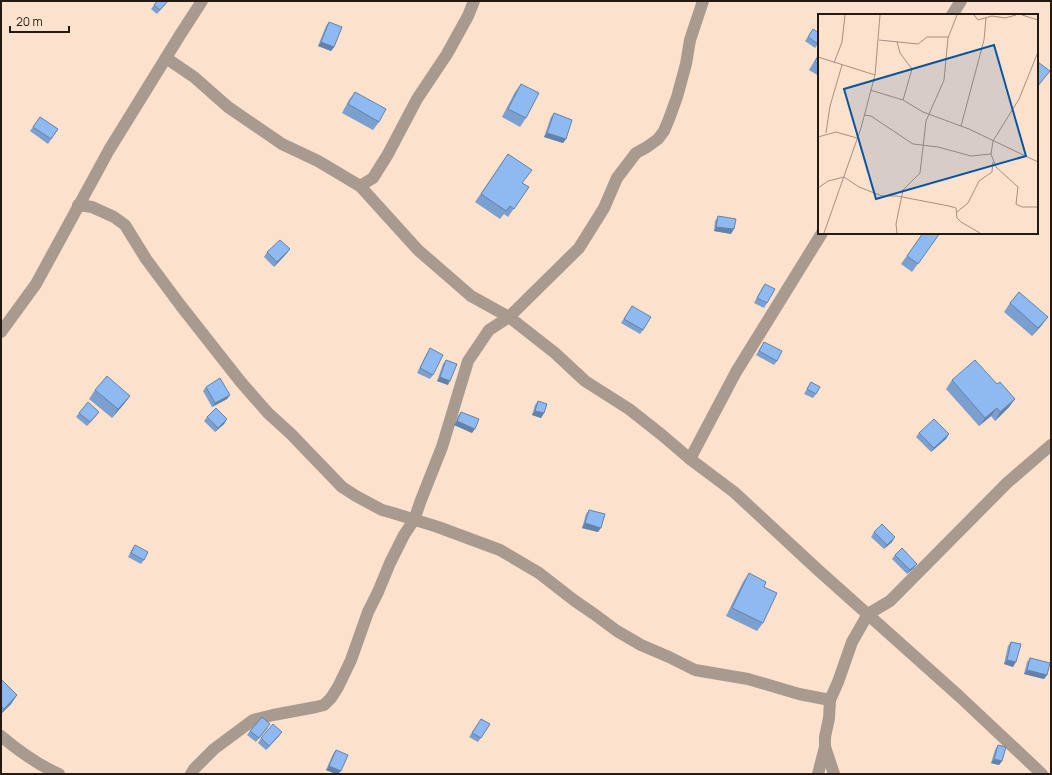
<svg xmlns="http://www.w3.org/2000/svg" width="1052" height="775" viewBox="0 0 1052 775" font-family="Manrope,sans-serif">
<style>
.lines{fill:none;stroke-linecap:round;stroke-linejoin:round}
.minor{stroke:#a89a8f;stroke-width:12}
.wall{fill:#7ba0cf}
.shaded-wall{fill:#6482a9}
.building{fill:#8fbaf1;stroke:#6482a9}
.inset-road{fill:none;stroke:#a69182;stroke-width:1}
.view{fill:#0655a3;fill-opacity:0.15;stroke:#0655a3;stroke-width:2}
.inset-edge{fill:none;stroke:#251a11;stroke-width:2}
</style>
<rect width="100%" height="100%" fill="#fce1cd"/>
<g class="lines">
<g class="minor">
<polyline points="952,15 961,1"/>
<polyline points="166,58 194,77 228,107 282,144 318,161 360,186 418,250 471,296 509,317 555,353 585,381 629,409 662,435 690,459 734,492 817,569 959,696 1042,774"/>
<polyline points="360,186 373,178 388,154 417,99 447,54 468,16 474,1"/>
<polyline points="78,205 92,207 114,217 125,225 146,259 181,306 240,381 268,413 291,434 342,487 356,496 382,510 393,513 438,527 500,550 539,573 575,601 594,614 617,631 641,645 669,657 695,670 748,679 799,694 830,700 838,682 852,642 868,614 890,601 1007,483 1051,445"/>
<polyline points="1,332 36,284 109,150 180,35 202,1"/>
<polyline points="690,459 736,372 822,233"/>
<polyline points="830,700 829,718 825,737 825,747 834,774"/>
<path d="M1,736c18,15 37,29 58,38"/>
<polyline points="191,774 194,769 214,749 253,720 273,715 316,707 324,705 331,698 338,687 351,660 368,612 378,592 390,563 404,535 414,520 421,500 442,447 468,361 489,330 509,317 579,248 604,208 617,178 636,153 647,147 658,139 664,131 669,119 677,97 686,64 690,40 703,1"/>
<polyline points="818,774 825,747"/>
</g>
</g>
<g class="wall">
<polygon points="168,1 157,14 151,9 154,5"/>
<polygon points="329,22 334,47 331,51 318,46 326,26"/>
<polygon points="813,29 819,43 815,48 805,41"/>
<polygon points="819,53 819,76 809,70"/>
<polygon points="521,84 526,118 520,127 502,117 515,92"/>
<polygon points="355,92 379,122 373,130 342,113 349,100"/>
<polygon points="554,113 566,139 563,143 544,137 551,117"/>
<polygon points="40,117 58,129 48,144 30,131"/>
<polygon points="508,154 522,183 529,187 508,217 504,214 500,219 475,202"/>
<polygon points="718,216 731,234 714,231 715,221"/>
<polygon points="923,233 940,233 912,272 901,264"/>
<polygon points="290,249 287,253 274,267 264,257 267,252"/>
<polygon points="765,284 767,303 764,308 754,303 762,288"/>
<polygon points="1010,303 1042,325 1032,336 1004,312"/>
<polygon points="632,306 643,330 640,334 621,323"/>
<polygon points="764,342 777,361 774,365 756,355"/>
<polygon points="430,348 433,375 430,379 417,373 427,353"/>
<polygon points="446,360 448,385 437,381 443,364"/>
<polygon points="952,380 997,384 1015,399 1009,407 995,421 991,416 979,426 946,389"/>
<polygon points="811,382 816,394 813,398 804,394"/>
<polygon points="206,387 230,395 227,399 212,407 203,391"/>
<polygon points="95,390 130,396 124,404 112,418 89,399"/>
<polygon points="538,401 544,413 541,418 532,415 535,405"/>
<polygon points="99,412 87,426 76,417 79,413"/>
<polygon points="461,412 472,433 454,425 458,416"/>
<polygon points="207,417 227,419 224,424 215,432 204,421"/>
<polygon points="919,433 949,434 946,439 931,452 916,437"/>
<polygon points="589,510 598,532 582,528 586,514"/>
<polygon points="874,532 892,542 884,549 871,537"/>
<polygon points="135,545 144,560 141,564 128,557 132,549"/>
<polygon points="895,555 914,568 907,574 892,559"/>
<polygon points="749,573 764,587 763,623 757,631 726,616 743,582"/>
<polygon points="1011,642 1013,667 1004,664 1008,646"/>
<polygon points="1030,658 1047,675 1044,679 1024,674 1027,662"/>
<polygon points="1,679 17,695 11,704 1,714"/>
<polygon points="481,719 490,724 478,742 469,737"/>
<polygon points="268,728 256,742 247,735 250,731"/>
<polygon points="279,736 266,750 258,743 261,738"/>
<polygon points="998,745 1002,761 999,765 991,763 995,750"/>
<polygon points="336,750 338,774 336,774 326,770 333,754"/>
</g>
<g class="shaded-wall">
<polygon points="321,42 334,47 331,51 318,46"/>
<polygon points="547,133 566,139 563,143 544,137"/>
<polygon points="716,227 734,229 731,234 714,231"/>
<polygon points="290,249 287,253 274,267 277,262"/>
<polygon points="1048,317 1042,325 1032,336 1038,328"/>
<polygon points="440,377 450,381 448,385 437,381"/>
<polygon points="230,395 227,399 212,407 215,403"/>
<polygon points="130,396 124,404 112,418 118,409"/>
<polygon points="1015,399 1009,407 995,421 1000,412"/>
<polygon points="997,408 991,416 979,426 985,418"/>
<polygon points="535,411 544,413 541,418 532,415"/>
<polygon points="99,412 96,416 87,426 90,422"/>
<polygon points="227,419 224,424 215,432 218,428"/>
<polygon points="457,421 475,429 472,433 454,425"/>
<polygon points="949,434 946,439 931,452 934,448"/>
<polygon points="585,523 601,528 598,532 582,528"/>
<polygon points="895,537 892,542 884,549 887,545"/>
<polygon points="917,564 914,568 907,574 910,570"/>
<polygon points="1007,660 1016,662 1013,667 1004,664"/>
<polygon points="1027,670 1047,675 1044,679 1024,674"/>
<polygon points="17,695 11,704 1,714 1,713 4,709"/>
<polygon points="282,732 279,736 266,750 269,746"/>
<polygon points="994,759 1002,761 999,765 991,763"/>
<polygon points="329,766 341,771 338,774 336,774 326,770"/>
</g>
<g class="building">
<polygon points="157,1 168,1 160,10 154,5"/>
<polygon points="329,22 342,27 334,47 321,42"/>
<polygon points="813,29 819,33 819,43 818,44 808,37"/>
<polygon points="819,55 819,64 815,62"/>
<polygon points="1038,62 1050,71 1037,87 1037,64"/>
<polygon points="521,84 539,93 526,118 508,109"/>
<polygon points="355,92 386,109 379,122 348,104"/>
<polygon points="554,113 572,120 566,139 547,133"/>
<polygon points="40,117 58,129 51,139 33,127"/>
<polygon points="508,154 532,170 522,183 529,187 514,209 510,206 506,211 481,194"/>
<polygon points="718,216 736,219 734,229 716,227"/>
<polygon points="923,233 940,233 918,264 907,256"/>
<polygon points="280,240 290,249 277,262 267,252"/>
<polygon points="765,284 775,289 767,303 757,298"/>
<polygon points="1019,292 1048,317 1038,328 1010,303"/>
<polygon points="632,306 651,317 643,330 624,319"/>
<polygon points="764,342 782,351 777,361 759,351"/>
<polygon points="430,348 443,355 433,375 420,368"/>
<polygon points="446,360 457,364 450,381 440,377"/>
<polygon points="975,360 997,384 1000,382 1015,399 1000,412 997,408 985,418 952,380"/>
<polygon points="107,376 130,396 118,409 95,390"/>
<polygon points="220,378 230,395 215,403 206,387"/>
<polygon points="811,382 820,387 816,394 807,389"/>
<polygon points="538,401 547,404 544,413 535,411"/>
<polygon points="88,402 99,412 90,422 79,413"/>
<polygon points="216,408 227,419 218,428 207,417"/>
<polygon points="461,412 479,419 475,429 457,421"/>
<polygon points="934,419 949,434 934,448 919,433"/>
<polygon points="589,510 605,514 601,528 585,523"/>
<polygon points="882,524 895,537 887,545 874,532"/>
<polygon points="135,545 148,552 144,560 131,553"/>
<polygon points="902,548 917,564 910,570 895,555"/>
<polygon points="749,573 766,582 764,587 777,593 763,623 732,608"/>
<polygon points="1011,642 1021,644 1016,662 1007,660"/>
<polygon points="1030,658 1050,663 1047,675 1027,670"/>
<polygon points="1,679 17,695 4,709 1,706"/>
<polygon points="262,717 270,724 259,738 250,731"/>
<polygon points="481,719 490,724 481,738 472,733"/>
<polygon points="273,724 282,732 269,746 261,738"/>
<polygon points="998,745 1006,747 1002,761 994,759"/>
<polygon points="336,750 348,755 341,771 329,766"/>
</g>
<g transform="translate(818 14)">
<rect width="220" height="220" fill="#fce1cd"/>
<path class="inset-road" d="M156,1l4,5 14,-4 13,2 11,-3M204,1l16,5M61,26l39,4 9,-7h22M79,28l3,11 12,16 -9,31M0,43l57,18M16,49l8,-21 3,-27M52,76l33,10 20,12 46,17 69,33M46,101l7,1 42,28 25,3 33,9 20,-2 2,-13 26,-42 19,-47M143,112l23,-86 2,-22M8,119l4,-27 12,-41M0,123l18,-5 21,6M173,140l5,13 22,20 -2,17 6,3h16M0,174l10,-7 16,-4 15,10 23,9h15l52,10 7,2 1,10 4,4 19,11M139,198l11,-9 11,-22 13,-9 1,-10M6,219l37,-105 14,-53 5,-60M79,219l-1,-9 7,-34 17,-17 6,-52 18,-41 4,-42 9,-23"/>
<path class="view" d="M176,31l32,111 -150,43 -32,-110z"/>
<rect width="220" height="220" class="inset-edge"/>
</g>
<rect width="1052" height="775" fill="none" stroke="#251a11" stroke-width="4"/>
<path d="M10 26v6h59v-6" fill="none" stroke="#251a11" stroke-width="2"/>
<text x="16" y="26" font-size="12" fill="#251a11" stroke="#fce1cd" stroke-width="3" paint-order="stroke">20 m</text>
</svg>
